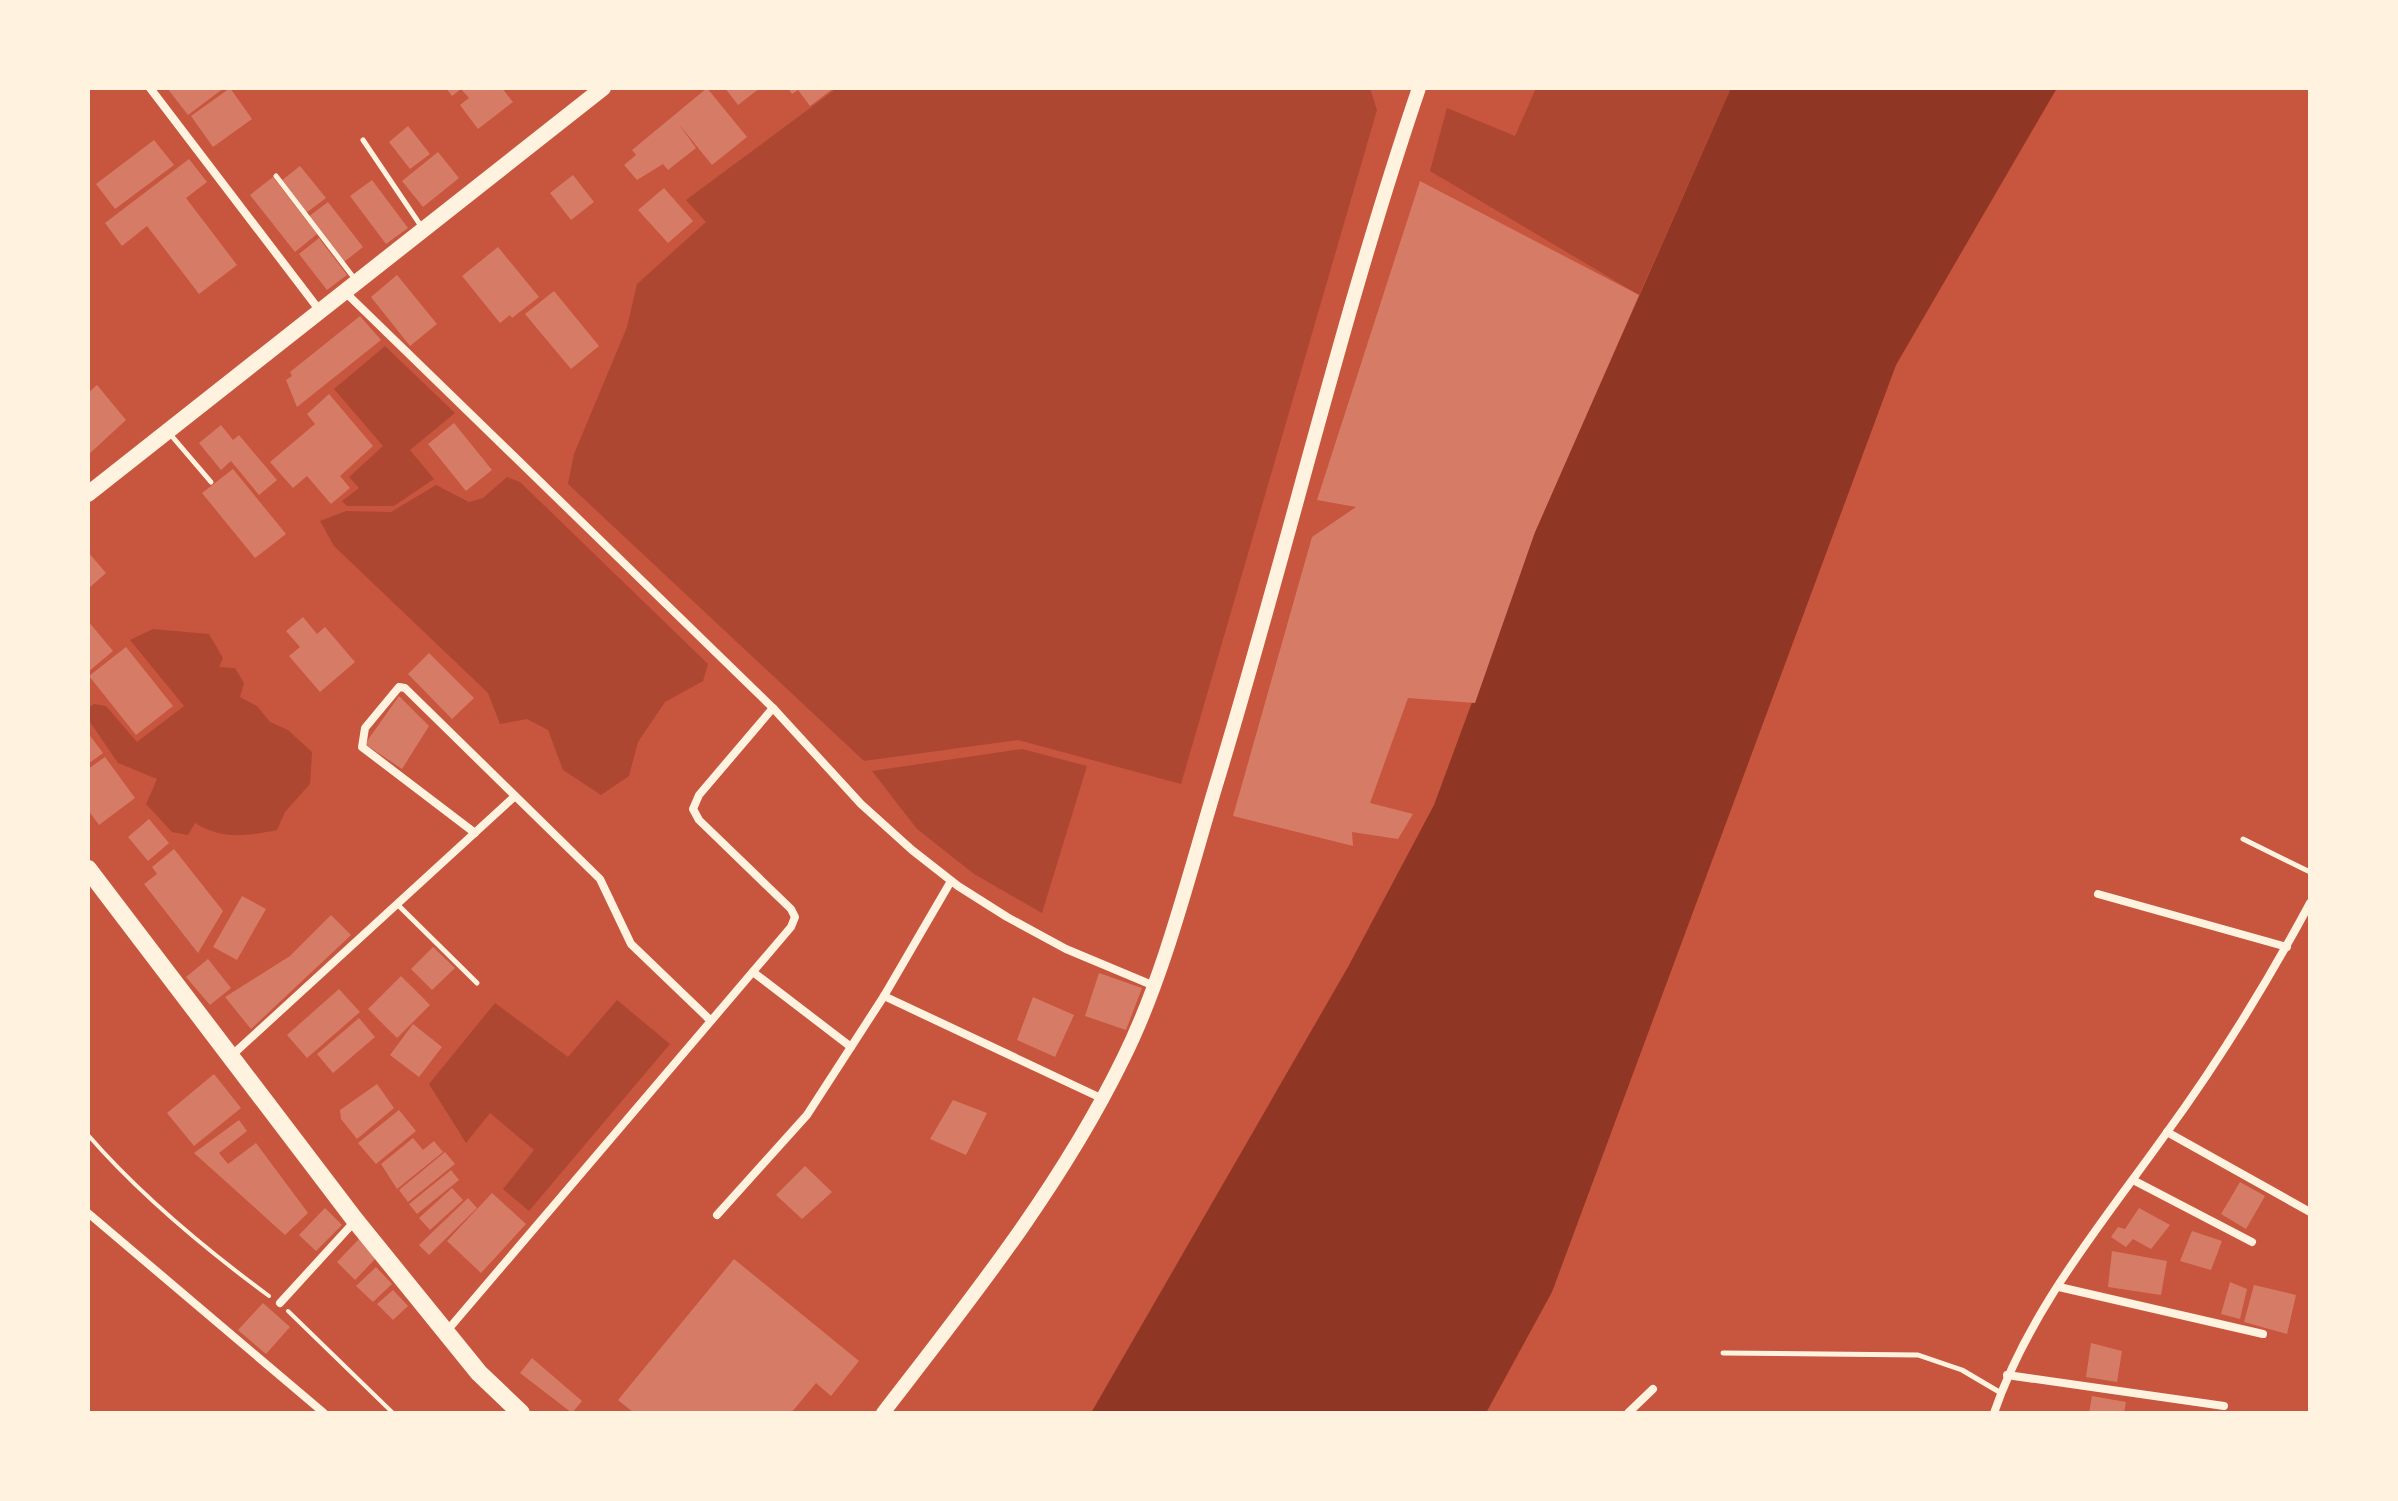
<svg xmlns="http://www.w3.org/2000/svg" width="2398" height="1501" viewBox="0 0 2398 1501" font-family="Merriweather,serif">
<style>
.green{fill:#ae4732}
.water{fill:#8f3625}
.building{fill:#d67c66}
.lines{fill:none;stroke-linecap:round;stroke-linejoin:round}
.path{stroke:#fff3e0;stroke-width:4}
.service{stroke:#fff3e0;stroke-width:5}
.minor{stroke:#fff3e0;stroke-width:8}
.tertiary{stroke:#fff3e0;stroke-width:14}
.secondary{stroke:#fff3e0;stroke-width:16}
.primary{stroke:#fff3e0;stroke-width:18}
</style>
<rect width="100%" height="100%" fill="#c8553d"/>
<g class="green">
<polygon points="837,88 1370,88 1377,110 1181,784 1018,740 864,761 568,484 574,454 627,327 637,284 706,222 686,200"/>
<polygon points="1536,88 1731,88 1639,295 1430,171 1447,108 1515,136"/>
<polygon points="385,346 455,413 410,450 434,479 394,506 347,506 342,501 359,488 349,477 383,446 334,389"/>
<polygon points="507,477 520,482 708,664 703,681 665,702 638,742 629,776 601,795 563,770 548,730 527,719 500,724 488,693 334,546 320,521 346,511 391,512 436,485 469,502 483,498"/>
<path d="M153,629l56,5 14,24 -4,9 16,1 9,15 -4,14 17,9 13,16 18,8 24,22 -2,32 -25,28 -8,18c-31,6 -54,10 -82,-7l-7,12 -16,-3 -26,-28 11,-25 -39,-16 -30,-44v-11l6,-4 12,2 31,36 47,-36 -54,-66z"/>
<polygon points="1022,749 1087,766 1042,913 974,874 917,829 872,771"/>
<polygon points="617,1000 670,1044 529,1211 503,1189 534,1150 490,1113 466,1143 429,1084 495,1003 568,1057"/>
</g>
<polygon class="water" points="1731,88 2057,88 1896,365 1552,1292 1486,1413 1091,1413 1348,967 1434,805 1535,532"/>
<g class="building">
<polygon points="167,88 224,88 188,115"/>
<polygon points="230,88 252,119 213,147 191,116"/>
<polygon points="446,88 502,88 513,102 478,129 460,105 469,98 461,89 452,96"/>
<polygon points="707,88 747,137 712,165 678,123 696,148 668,170 663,164 637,180 624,165 636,155 632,150"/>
<polygon points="725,88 760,88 738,105"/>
<polygon points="788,88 834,88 810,106 798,90 792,94"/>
<polygon points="408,126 430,154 410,169 389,142"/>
<polygon points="154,140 174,165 115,209 96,184"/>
<polygon points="438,152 459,178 423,207 402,181"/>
<polygon points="189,159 207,182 186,198 237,265 199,294 147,226 122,246 105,223"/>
<polygon points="300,166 326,198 306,213 281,181"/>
<polygon points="573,175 594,202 571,220 550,193"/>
<polygon points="273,177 317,234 295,252 250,195"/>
<polygon points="372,180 408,228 386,244 350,196"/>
<polygon points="1420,181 1639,295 1535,532 1475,703 1408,698 1370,803 1413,814 1398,839 1352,832 1353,846 1233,816 1312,537 1356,507 1317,500"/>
<polygon points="664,188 693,221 668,243 638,210"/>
<polygon points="328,202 363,247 344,262 308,217"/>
<polygon points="319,238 347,275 327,290 299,254"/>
<polygon points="498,247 539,297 512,318 510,315 500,323 462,276"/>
<polygon points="397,275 437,324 410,346 371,297"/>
<polygon points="554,291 599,346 571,369 525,314"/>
<polygon points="360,316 381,340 297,407 286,380 292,376 290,372"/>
<polygon points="97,385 126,420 88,455 88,393"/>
<polygon points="329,394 373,446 340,476 350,488 331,504 307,476 293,488 270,462 315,424 307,414"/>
<polygon points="454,423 492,470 466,491 428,444"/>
<polygon points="221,425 233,440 239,435 277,480 259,495 231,461 221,470 199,443"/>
<polygon points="233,469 286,534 255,558 202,493"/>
<polygon points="88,552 106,573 88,589"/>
<polygon points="303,617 317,634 325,627 355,662 320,692 289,656 300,647 286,631"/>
<polygon points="88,621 113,651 88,672"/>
<polygon points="126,647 173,706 136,735 89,676"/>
<polygon points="429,653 474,698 452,719 408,674"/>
<polygon points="399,696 429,726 402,769 365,744"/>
<polygon points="88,733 103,753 88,764"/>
<polygon points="105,757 135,798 99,825 88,810 88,769"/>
<polygon points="149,819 169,843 148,861 128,837"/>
<polygon points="174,849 223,911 198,953 144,884 157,874 152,867"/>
<polygon points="242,896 266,909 237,960 213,947"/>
<polygon points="331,915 351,935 251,1029 225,997 290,956"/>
<polygon points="433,947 455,968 432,990 411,969"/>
<polygon points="208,959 231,988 210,1005 186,977"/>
<polygon points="1099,973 1142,988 1126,1030 1085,1016"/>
<polygon points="401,976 430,1005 397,1038 368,1009"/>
<polygon points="339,989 360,1012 307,1058 287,1035"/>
<polygon points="1033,997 1074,1015 1055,1057 1017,1040"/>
<polygon points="359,1018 375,1037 333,1073 317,1054"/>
<polygon points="413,1024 442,1047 419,1077 390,1055"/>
<polygon points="214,1074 241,1108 194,1146 167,1113"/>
<polygon points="377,1084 394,1108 357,1139 341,1119 340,1110"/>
<polygon points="953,1100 987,1113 966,1155 930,1139"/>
<polygon points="399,1110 416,1131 376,1164 358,1143"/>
<polygon points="239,1120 247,1131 219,1153 228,1164 256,1143 308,1213 285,1235 194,1153"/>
<polygon points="413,1138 423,1150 434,1141 443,1152 397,1189 381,1164"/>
<polygon points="445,1152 455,1164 408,1202 399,1190"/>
<polygon points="805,1166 832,1192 802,1219 776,1195"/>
<polygon points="451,1170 459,1180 417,1214 409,1204"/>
<polygon points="2240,1182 2265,1196 2246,1229 2221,1214"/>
<polygon points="452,1188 463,1200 430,1230 419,1218"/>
<polygon points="492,1193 526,1224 481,1273 447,1241"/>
<polygon points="468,1198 477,1208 429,1255 419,1245"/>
<polygon points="325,1208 342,1225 316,1251 299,1235"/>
<polygon points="2139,1208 2170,1225 2151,1249 2133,1239 2126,1247 2111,1237 2118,1227 2125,1229"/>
<polygon points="2192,1231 2222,1241 2211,1270 2180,1261"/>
<polygon points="359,1239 377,1257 355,1280 337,1262"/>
<polygon points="2112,1251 2167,1261 2161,1295 2108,1287"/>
<polygon points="734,1259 859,1361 831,1396 816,1383 791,1413 634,1413 618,1400"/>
<polygon points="376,1267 392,1284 373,1302 356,1286"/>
<polygon points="2230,1282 2247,1289 2240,1319 2221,1314"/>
<polygon points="2254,1285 2296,1295 2287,1334 2244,1322"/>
<polygon points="393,1290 408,1306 393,1320 377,1304"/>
<polygon points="263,1303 290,1327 266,1354 238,1330"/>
<polygon points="2091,1343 2122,1351 2117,1382 2086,1377"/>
<polygon points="532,1358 582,1401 572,1413 520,1373"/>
<polygon points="2092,1396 2126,1402 2124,1413 2089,1413"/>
</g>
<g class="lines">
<g class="path">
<path d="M88,1135c53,61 116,113 181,161"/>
<polyline points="288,1311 393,1413"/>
</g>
<g class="service">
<polyline points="363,140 421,226"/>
<polyline points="276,176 354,278"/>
<polyline points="170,434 211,482"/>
<polyline points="2243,839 2310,872"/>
<polyline points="397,904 477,983"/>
<polyline points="1723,1353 1918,1355 1962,1370 2001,1393"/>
</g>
<g class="minor">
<polyline points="150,88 320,311"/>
<polyline points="345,292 773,708 861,804 912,850 958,886 1007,917 1066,949 1152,985"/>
<polyline points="475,833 362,747 365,728 399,687 405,688 600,879 631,944 709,1019"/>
<polyline points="2098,894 2287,947"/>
<polyline points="753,972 851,1047"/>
<polyline points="884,996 1103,1099"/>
<polyline points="230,1057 515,796"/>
<polyline points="2167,1132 2310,1212"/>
<polyline points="2133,1180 2252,1242"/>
<polyline points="88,1213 324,1413"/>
<polyline points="717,1215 807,1115 884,996 951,881"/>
<polyline points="2059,1287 2263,1334"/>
<polyline points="280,1303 355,1221"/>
<polyline points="446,1332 791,927 795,917 791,909 699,820 693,809 699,795 773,708"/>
<polyline points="2007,1375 2224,1406"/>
<polyline points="1628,1413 1653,1389"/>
<path d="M1994,1413c35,-103 109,-191 171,-278 54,-74 102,-152 145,-232"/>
</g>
<path class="tertiary" d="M883,1413c87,-113 177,-225 240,-354 41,-82 66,-185 93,-274 71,-232 125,-468 203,-697"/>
<polyline class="secondary" points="88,494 603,88"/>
<polyline class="primary" points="88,869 355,1220 479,1373 521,1413"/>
</g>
<rect width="2398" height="1501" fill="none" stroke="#fff3e0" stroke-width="180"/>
</svg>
